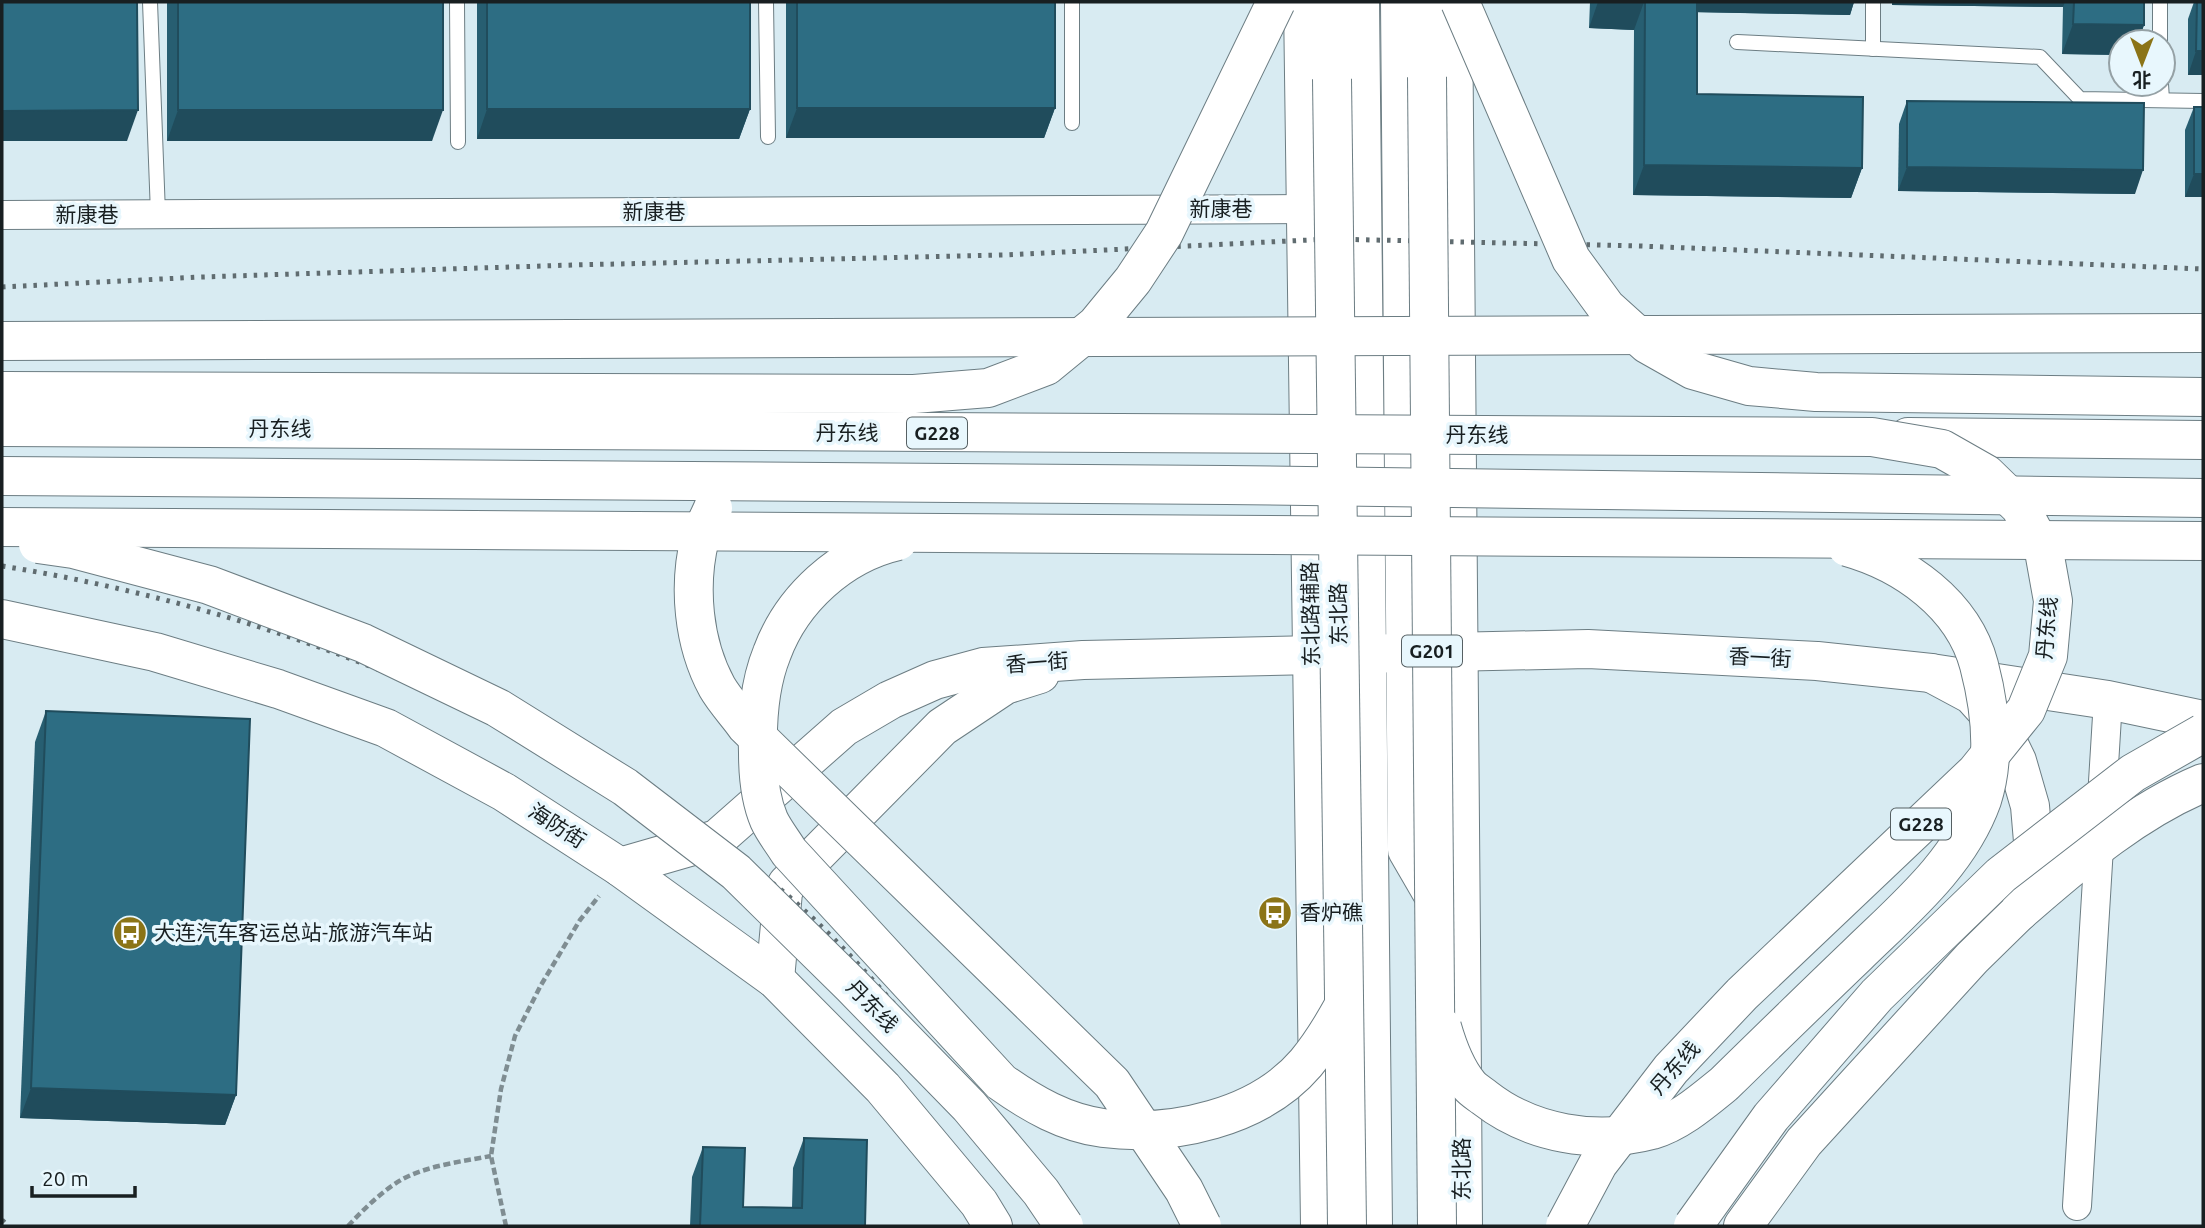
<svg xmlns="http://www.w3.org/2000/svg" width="2205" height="1228" viewBox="0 0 2205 1228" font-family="Ubuntu,'Noto Sans SC',sans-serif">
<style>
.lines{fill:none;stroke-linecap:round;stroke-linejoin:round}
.lane-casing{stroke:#6c7d83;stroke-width:16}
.street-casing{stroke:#6c7d83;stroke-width:30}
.secondary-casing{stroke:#6c7d83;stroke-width:40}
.primary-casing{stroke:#6c7d83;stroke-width:40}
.highway-casing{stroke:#6c7d83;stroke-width:40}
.path{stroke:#7f8d92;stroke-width:4.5;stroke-dasharray:7 3.5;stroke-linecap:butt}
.lane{stroke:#fff;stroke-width:14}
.street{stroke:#fff;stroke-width:28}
.secondary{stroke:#fff;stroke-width:38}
.primary{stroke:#fff;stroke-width:38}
.highway{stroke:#fff;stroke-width:38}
.rail{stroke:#606c70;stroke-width:5;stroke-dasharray:3.5 7;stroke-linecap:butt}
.highway-bridge-casing{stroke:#6c7d83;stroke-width:40;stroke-linecap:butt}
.highway-bridge{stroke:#fff;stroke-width:38}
.wall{fill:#275e71}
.shaded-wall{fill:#204c5c}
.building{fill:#2d6d83;stroke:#204c5c;stroke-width:2}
.labels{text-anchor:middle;stroke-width:7;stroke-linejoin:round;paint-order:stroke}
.shield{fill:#e8f7fd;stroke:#566063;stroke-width:2}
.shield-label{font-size:19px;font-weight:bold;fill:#181f21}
.street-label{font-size:21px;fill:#181f21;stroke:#e8f7fd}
.poi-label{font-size:21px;fill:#181f21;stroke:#e8f7fd;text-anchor:start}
</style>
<rect width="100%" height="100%" fill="#d8ebf2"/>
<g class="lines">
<g class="lane-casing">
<g id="lane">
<polyline points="150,2 158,214"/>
<polyline points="457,2 458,142"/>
<polyline points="766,2 768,137"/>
<polyline points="1072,2 1072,123"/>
<polyline points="2160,2 2160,42"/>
<polyline points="1737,42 2040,57 2080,99 2203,101"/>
<polyline points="1873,49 1873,2"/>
<polyline points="2161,84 2162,100"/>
</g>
</g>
<g class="street-casing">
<g id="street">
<polyline points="2,215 1306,209"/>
<polyline points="2077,1206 2108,700"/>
</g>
</g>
<g class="secondary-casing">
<g id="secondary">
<polyline points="1303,2 1320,1226"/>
<polyline points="1453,2 1461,943"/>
<polyline points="2,619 155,652 278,689 386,728 504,792 620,867 775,979 883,1088 979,1203 993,1226"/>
<polyline points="620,867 717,839 844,727 890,700 935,680 983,667 1083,660 1588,649 1817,661 1931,673 2108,700 2203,720"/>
<path d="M2019,912c58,-50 113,-99 184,-129"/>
<polyline points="775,979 783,892 787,884 942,727 1005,685 1040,674"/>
</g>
</g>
<g class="primary-casing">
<g id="primary">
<polyline points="1360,2 1373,1226"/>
<polyline points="1400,2 1407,850 1461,943 1463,1226"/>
<polyline points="1401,80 1453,80"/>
<polyline points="1306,209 1335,142"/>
<polyline points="1743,1226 1804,1142 1972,958 2019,912 2031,884 2034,853 2030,806 2017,761 2000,726 1972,695 1931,673"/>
</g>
</g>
<g class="highway-casing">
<g id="highway">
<polyline points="1331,2 1332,79"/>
<polyline points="1426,2 1427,77"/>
<polyline points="1908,437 2203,440"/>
</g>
</g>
<g class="path">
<path d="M348,1226c16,-17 33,-34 53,-46 24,-14 63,-19 90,-24"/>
<polyline points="506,1226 491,1156 501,1089 515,1036 541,985 580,920 599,896"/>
</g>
<use href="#lane" class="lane"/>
<use href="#street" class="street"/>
<use href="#secondary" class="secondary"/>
<use href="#primary" class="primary"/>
<use href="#highway" class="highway"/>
<g class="rail">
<polyline points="2,287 201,277 573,265 1003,255 1330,239 1640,246 2203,269"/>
<path d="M2,566c181,29 359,86 523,170 40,20 79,45 118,68 48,28 100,54 143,90 44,38 83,81 122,126 57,65 111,132 157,206"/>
<polyline points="2,1220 8,1226"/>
</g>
<g class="highway-bridge-casing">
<g id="highway-bridge">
<polyline points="1460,2 1571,259 1606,307 1647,344 1693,370 1749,386 1816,392 2203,397"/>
<polyline points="1427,77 1437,1226"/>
<polyline points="1332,79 1347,1226"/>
<polyline points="2,341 2203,333"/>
<polyline points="2,391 914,394 988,388 1046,366 1096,325 1133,280 1164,233 1276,2"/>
<polyline points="2,427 1872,437 1942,449 1986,474 2020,507 2044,551 2053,601 2048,656 2026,710 1976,772 1742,994 1671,1069 1598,1164 1565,1226"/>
<polyline points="2,476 1226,485 2203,498"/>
<path d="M713,508c-4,10 -10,20 -13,30 -12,48 -7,105 17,149 8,14 20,26 29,39l366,357 72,107 18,36"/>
<polyline points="2,527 2203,541"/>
<path d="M898,541c-57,13 -106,58 -126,112 -13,32 -15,66 -14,100 0,22 2,46 11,67 5,11 14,22 20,32l212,230c31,22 64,41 102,46 69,9 156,-10 203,-65 15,-18 27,-38 38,-58"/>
<polyline points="38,544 73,549 209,585 363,643 498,708 625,787 736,872 851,985 969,1106 1041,1192 1064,1226"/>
<path d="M1442,1027c6,21 13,41 27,58 4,5 11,9 16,13 46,36 111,47 167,32 27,-8 51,-29 72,-46 44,-43 88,-86 133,-129 47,-46 102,-91 125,-155 14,-43 8,-93 -3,-135 -16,-61 -75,-102 -132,-118"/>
<polyline points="1693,1226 1771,1117 1877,995 2001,875 2133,773 2203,733"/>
</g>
</g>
<use href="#highway-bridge" class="highway-bridge"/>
</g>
<g class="wall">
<polygon points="167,2 443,2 432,141 167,141"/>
<polygon points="477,2 750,2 750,109 739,139 477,139"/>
<polygon points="786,2 1055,2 1055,108 1044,138 786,138"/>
<polygon points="1590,2 1854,2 1850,15 1697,12 1697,94 1862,168 1851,198 1633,195 1634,30 1589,28"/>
<polygon points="1892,2 2144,2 2144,25 2138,42 2121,42 2121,55 2062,54 2063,7 1892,5"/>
<polygon points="2194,2 2203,2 2203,75 2188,75 2188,19"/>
<polygon points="1907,101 2135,194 1898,191 1899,124"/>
<polygon points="2194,107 2203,197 2185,197 2185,130"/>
<polygon points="46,711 236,1095 225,1125 20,1118 35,742"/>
<polygon points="804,1138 865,1226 690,1226 692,1177 703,1147 743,1207 792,1208 793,1168"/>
</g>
<g class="shaded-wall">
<polygon points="1598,2 1644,2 1634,30 1589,28"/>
<polygon points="1690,2 1854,2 1850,15 1686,12"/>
<polygon points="1893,2 2065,2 2063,7 1892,5"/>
<polygon points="2073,24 2144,25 2138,42 2121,42 2121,55 2062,54"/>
<polygon points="2196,51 2203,51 2203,75 2188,75"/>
<polygon points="797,108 1055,108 1044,138 786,138"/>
<polygon points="487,109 750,109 739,139 477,139"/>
<polygon points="138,110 127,141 2,141 2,111"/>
<polygon points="178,110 443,110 432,141 167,141"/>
<polygon points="1644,165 1862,168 1851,198 1633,195"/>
<polygon points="1907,167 2143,170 2135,194 1898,191"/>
<polygon points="2194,174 2203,174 2203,197 2185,197"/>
<polygon points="31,1088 236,1095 225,1125 20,1118"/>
</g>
<g class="building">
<polygon points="2,2 137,2 138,110 2,111"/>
<rect x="178" y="2" width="265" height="108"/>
<rect x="487" y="2" width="263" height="107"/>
<rect x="797" y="2" width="258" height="106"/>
<polygon points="1645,2 1697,2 1697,94 1863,97 1862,168 1644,165"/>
<polygon points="2074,2 2144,2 2144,25 2073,24"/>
<polygon points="2197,2 2203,2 2203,51 2196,51"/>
<polygon points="1907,101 2144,103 2143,170 1907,167"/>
<rect x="2194" y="107" width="9" height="67"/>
<polygon points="46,711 250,719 236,1095 31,1088"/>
<polygon points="804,1138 867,1140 865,1226 700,1226 703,1147 745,1148 743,1207 802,1208"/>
</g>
<defs>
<g id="bus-disc" transform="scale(1.75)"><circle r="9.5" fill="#8b7417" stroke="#e8f7fd"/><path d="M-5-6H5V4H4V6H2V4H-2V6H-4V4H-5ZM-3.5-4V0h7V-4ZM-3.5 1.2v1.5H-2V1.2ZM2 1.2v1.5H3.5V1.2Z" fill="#fff"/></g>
</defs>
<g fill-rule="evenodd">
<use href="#bus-disc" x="1275" y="913"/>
<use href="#bus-disc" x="130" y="933"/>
</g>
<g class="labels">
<g class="shield">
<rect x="907" y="417.5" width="60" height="31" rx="5"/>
<rect x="1402" y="635.5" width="60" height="31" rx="5"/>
<rect x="1891" y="808.5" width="60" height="31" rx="5"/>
</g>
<g class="shield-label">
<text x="937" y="440">G228</text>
<text x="1432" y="658">G201</text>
<text x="1921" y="831">G228</text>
</g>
<g class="street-label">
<text x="1221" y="216">新康巷</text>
<text x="654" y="219">新康巷</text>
<text x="87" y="222">新康巷</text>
<text x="280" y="436">丹东线</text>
<text x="847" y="440">丹东线</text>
<text x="1477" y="442">丹东线</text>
<text transform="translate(1311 614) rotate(-91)" y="7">东北路辅路</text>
<text transform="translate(1339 614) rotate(-91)" y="7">东北路</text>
<text transform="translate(2047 628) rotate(-85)" y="7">丹东线</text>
<text transform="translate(1760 658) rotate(3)" y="7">香一街</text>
<text transform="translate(1037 663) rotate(-4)" y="7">香一街</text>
<text transform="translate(557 826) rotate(33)" y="7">海防街</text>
<text transform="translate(872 1006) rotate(46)" y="7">丹东线</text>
<text transform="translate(1675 1068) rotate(-49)" y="7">丹东线</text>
<text transform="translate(1462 1169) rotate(-90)" y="7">东北路</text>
</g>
<g class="poi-label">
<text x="1300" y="920">香炉礁</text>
<text x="154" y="940">大连汽车客运总站-旅游汽车站</text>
</g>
</g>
<rect width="2205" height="1228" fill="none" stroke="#181f21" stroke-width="7"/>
<g transform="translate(2142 63) rotate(180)"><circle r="33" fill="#e8f7fd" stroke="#95a1a5" stroke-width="2"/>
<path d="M0-5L12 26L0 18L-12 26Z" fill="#8b7417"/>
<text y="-10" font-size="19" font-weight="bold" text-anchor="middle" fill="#181f21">北</text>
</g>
<path d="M32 1186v10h103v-10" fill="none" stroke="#181f21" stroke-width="3.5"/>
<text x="42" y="1186" font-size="21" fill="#181f21" stroke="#e8f7fd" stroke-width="5" paint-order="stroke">20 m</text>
</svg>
